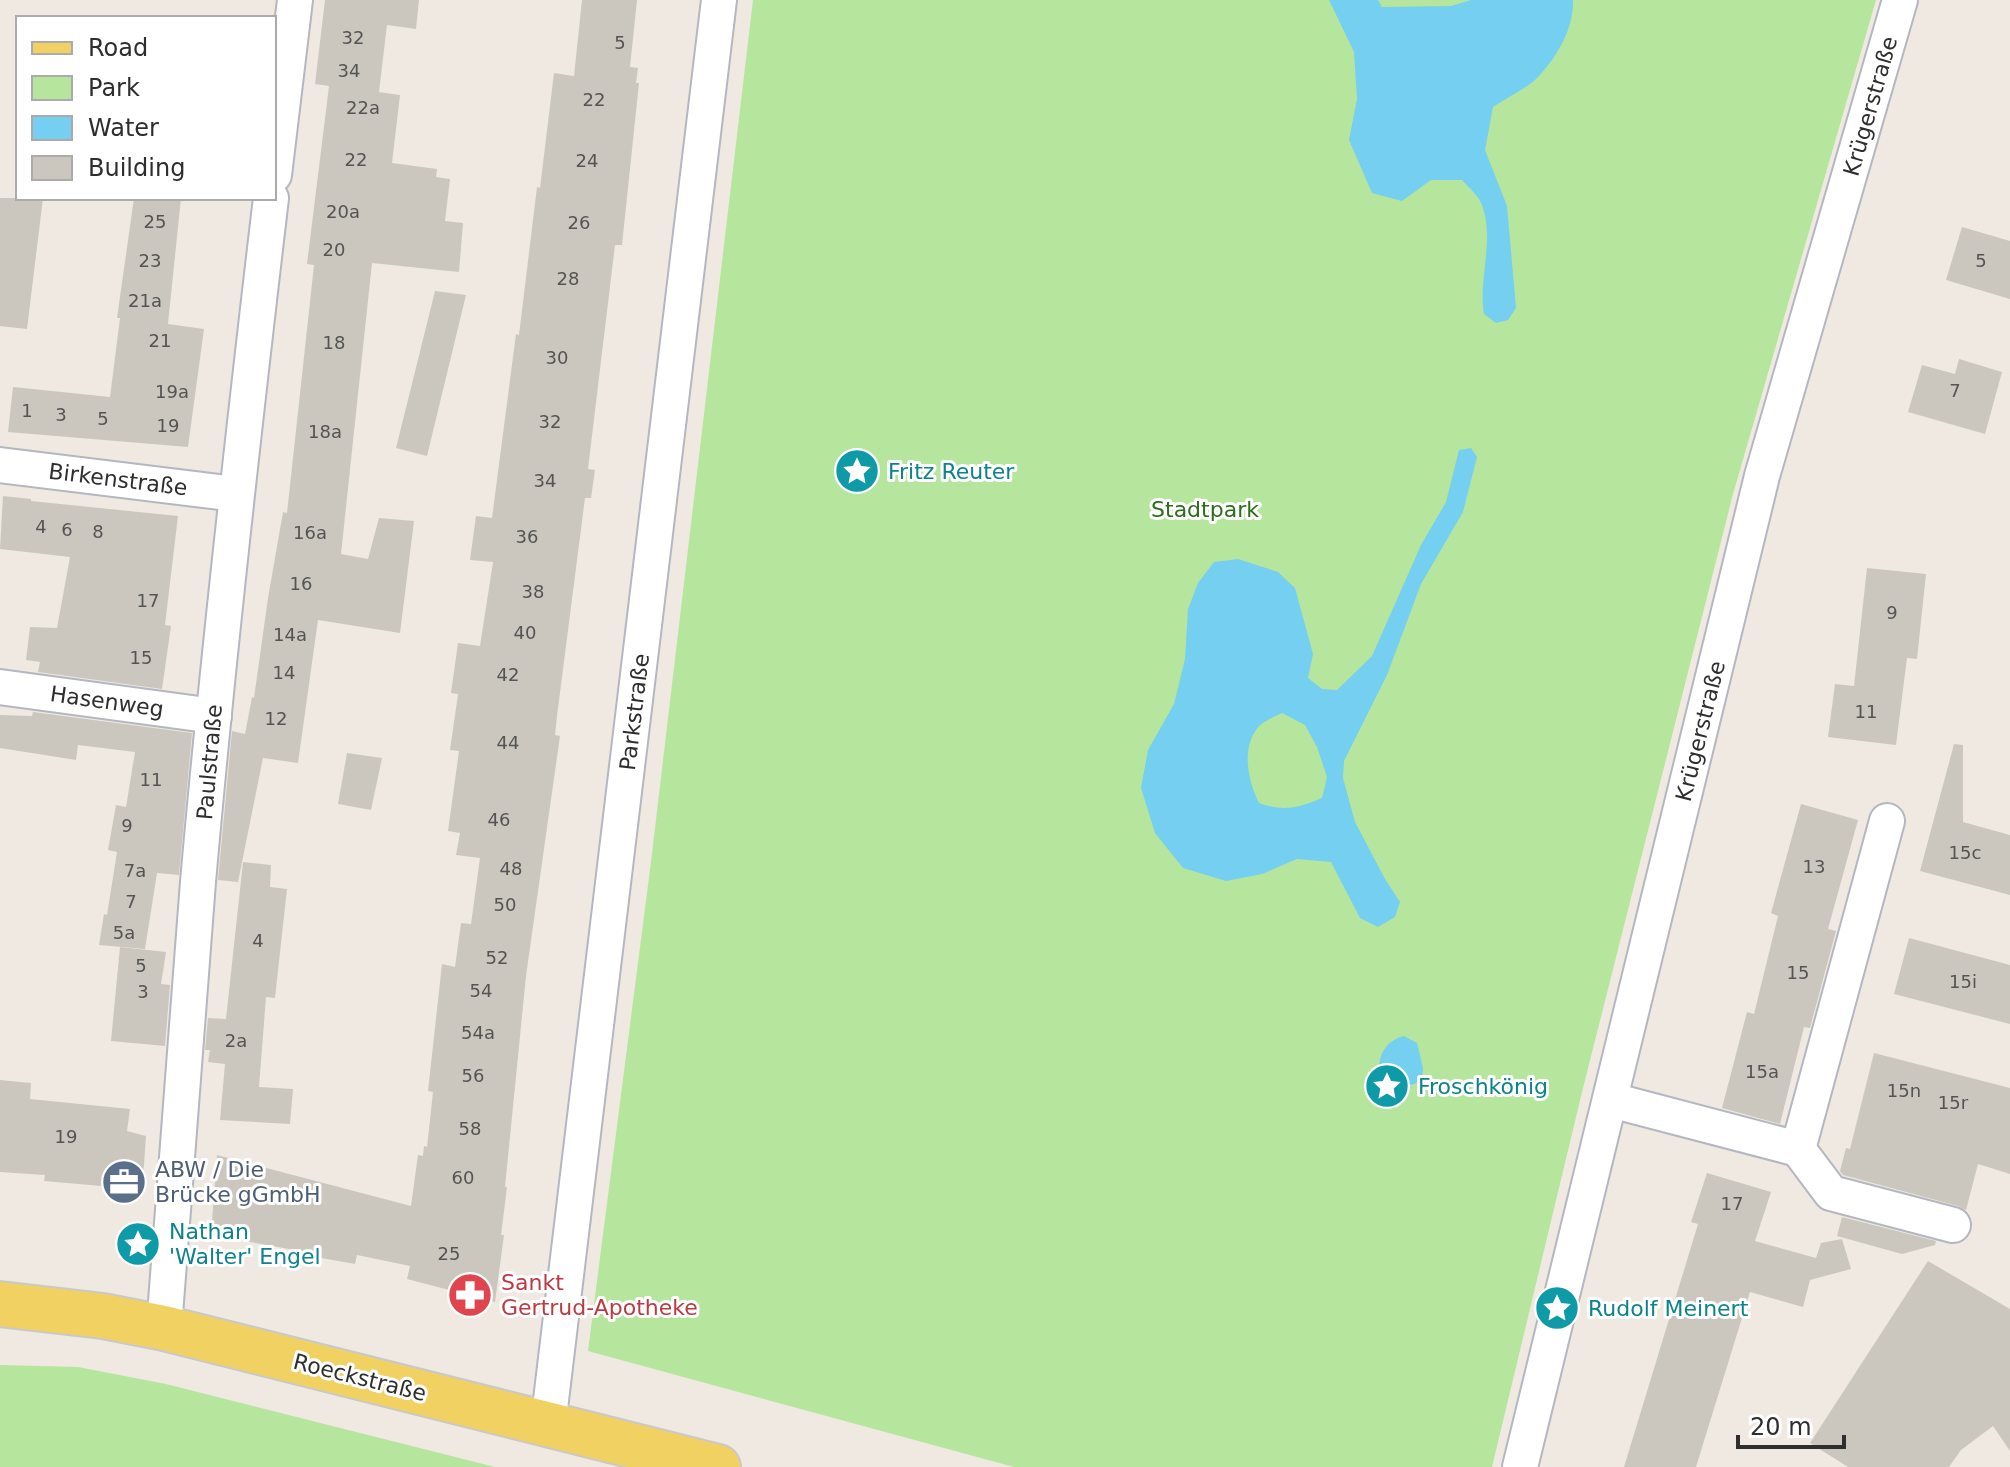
<svg xmlns="http://www.w3.org/2000/svg" width="2010" height="1467" viewBox="0 0 2010 1467" font-family="'DejaVu Sans',sans-serif">
<style>
.green{fill:#b6e59e}
.water{fill:#75cff0;fill-rule:evenodd}
.building{fill:#cbc7bf}
.lines{fill:none;stroke-linecap:round;stroke-linejoin:round}
.minor-casing{stroke:#b4b7c1;stroke-width:38}
.major-casing{stroke:#c9c9c9;stroke-width:48}
.minor{stroke:#fff;stroke-width:34}
.major{stroke:#f2d163;stroke-width:44}
.labels{text-anchor:middle;stroke-width:6;stroke-linejoin:round;paint-order:stroke}
.number-label{font-size:18px;fill:#555452}
.street-label{font-size:22px;fill:#2e2e2e;stroke:#fff}
.culture-label{font-size:22px;fill:#0d838f;stroke:#fff;text-anchor:start}
.park-label{font-size:22px;fill:#2c6e1b;stroke:#fff}
.service-label{font-size:22px;fill:#4e5e75;stroke:#fff;text-anchor:start}
.health-label{font-size:22px;fill:#be3a42;stroke:#fff;text-anchor:start}
</style>
<rect width="100%" height="100%" fill="#efe9e1"/>
<g class="green">
<polygon points="753,0 1876,0 1733,494 1582,1092 1492,1467 1014,1467 588,1351 651,862"/>
<polygon points="0,1365 78,1367 166,1384 495,1467 0,1467"/>
</g>
<g class="water">
<path d="M1329,0h49l4,7 69,-1 20,-6h102c1,29 -17,59 -37,79 -12,11 -30,19 -43,28l-8,43 22,56 9,102 -8,12 -12,3 -12,-9c-6,-36 11,-73 -2,-109 -3,-9 -14,-18 -20,-25h-31l-29,21 -30,-8 -23,-53 8,-41 -3,-47z"/>
<path d="M1471,448l6,9 -14,55 -42,72 -34,91 -43,86 -1,17 12,44 30,57 15,23 -5,15 -17,10 -18,-9 -29,-56 -34,-3 -35,15 -36,7 -43,-13 -28,-35 -14,-45 7,-38 26,-46 11,-45 3,-50 10,-26 16,-21 24,-3 40,13 17,16 18,66 -5,24 14,11 15,1 35,-34 49,-111 25,-43 13,-52zM1282,713l23,12 12,22 10,30 -5,21c-24,10 -38,14 -63,5 -10,-20 -18,-52 -3,-73 5,-8 18,-13 26,-17z"/>
<path d="M1404,1036l13,7 6,25 -1,13c-14,6 -29,9 -43,1 -2,-21 2,-40 25,-46z"/>
</g>
<g class="building">
<polygon points="325,0 419,0 416,29 387,25 379,92 400,95 392,163 437,169 436,177 450,179 445,221 463,223 459,272 372,263 341,554 368,559 379,518 414,521 400,633 318,620 298,763 263,758 238,882 218,880 232,731 245,734 252,697 254,698 268,598 283,512 287,513 314,265 307,264 329,86 315,84"/>
<polygon points="582,0 637,0 630,67 638,68 636,83 639,83 622,245 615,245 588,469 595,470 591,498 585,498 557,716 555,735 560,736 526,976 505,1187 507,1187 501,1235 504,1235 495,1302 407,1279 410,1266 357,1255 355,1264 299,1254 300,1251 211,1235 217,1155 411,1206 418,1155 423,1156 424,1146 427,1147 433,1092 428,1091 442,964 455,967 461,923 471,924 480,858 456,855 460,833 448,831 459,751 450,750 458,694 451,693 458,643 480,646 493,562 470,560 476,516 492,518 516,334 519,335 537,187 540,188 554,73 574,76"/>
<polygon points="0,198 43,198 27,329 0,326"/>
<polygon points="134,198 181,198 168,324 204,329 188,447 8,432 13,387 110,397 120,318 117,318"/>
<polygon points="1962,227 2010,241 2010,299 1946,280"/>
<polygon points="435,291 466,295 427,456 396,448"/>
<polygon points="1959,359 2002,372 1985,434 1908,412 1922,365 1955,374"/>
<polygon points="3,496 31,499 31,501 178,516 165,625 171,626 162,689 38,672 40,662 26,660 30,627 57,628 70,557 0,549"/>
<polygon points="1867,568 1926,574 1917,659 1907,658 1896,745 1828,737 1835,684 1854,686"/>
<polygon points="33,712 192,733 179,875 157,873 145,949 99,945 104,914 107,915 117,852 108,850 116,805 126,807 135,752 78,745 76,760 0,748 0,715 32,716"/>
<polygon points="1954,744 1963,745 1963,822 2010,835 2010,895 1920,871"/>
<polygon points="347,753 382,758 371,810 338,804"/>
<polygon points="1801,804 1858,820 1828,929 1836,931 1810,1028 1804,1027 1780,1124 1722,1108 1747,1012 1754,1014 1778,916 1771,913"/>
<polygon points="243,862 271,865 270,887 287,889 275,998 266,997 259,1087 293,1089 290,1124 220,1120 225,1064 208,1062 210,1050 205,1050 208,1018 226,1019"/>
<polygon points="1909,938 2010,965 2010,1024 1894,994"/>
<polygon points="120,947 166,952 161,984 170,985 165,1046 111,1041"/>
<polygon points="1874,1053 2010,1088 2010,1174 1978,1164 1966,1210 1958,1206 1843,1175 1840,1171 1846,1148 1850,1149"/>
<polygon points="0,1080 31,1083 30,1099 130,1109 127,1131 146,1136 143,1178 137,1177 136,1189 44,1181 45,1175 0,1172"/>
<polygon points="1707,1173 1771,1192 1755,1241 1816,1258 1821,1243 1842,1239 1851,1269 1810,1280 1803,1307 1750,1292 1696,1467 1624,1467 1698,1224 1691,1222"/>
<polygon points="1842,1217 1936,1241 1935,1245 1902,1254 1837,1236"/>
<polygon points="1928,1261 2010,1309 2010,1451 1993,1426 1961,1450 1949,1467 1848,1467 1810,1443"/>
</g>
<g class="lines">
<g class="minor-casing">
<g id="minor">
<polyline points="274,175 295,0"/>
<polyline points="0,465 236,494"/>
<polyline points="0,687 214,716"/>
<polyline points="1611,1100 1798,1149 1831,1193 1953,1225"/>
<polyline points="1798,1149 1887,821"/>
<path d="M164,1328c12,-149 22,-297 34,-446 20,-228 46,-456 73,-684"/>
<polyline points="548,1425 719,0"/>
<polyline points="1520,1467 1762,476 1900,0"/>
</g>
</g>
<g class="major-casing">
<polyline id="major" points="0,1304 103,1316 164,1328 718,1467"/>
</g>
<use href="#minor" class="minor"/>
<use href="#major" class="major"/>
</g>
<defs>
<g id="sight-disc" transform="scale(2.3)"><circle r="9.5" fill="#0f9aa8" stroke="#fff"/><path d="M0-6L1.8-2.2L6-1.7L2.9 1.2L3.7 5.4L0 3.3L-3.7 5.4L-2.9 1.2L-6-1.7L-1.8-2.2Z" fill="#fff"/></g>
<g id="office-disc" transform="scale(2.3)"><circle r="9.5" fill="#5c6f8a" stroke="#fff"/><path d="M-6-3h4V-5.5h4V-3h4V5H-6ZM-1-4.5V-3h2v-1.5ZM-6 0V1H6V0Z" fill="#fff"/></g>
<g id="pharmacy-disc" transform="scale(2.3)"><circle r="9.5" fill="#e0444e" stroke="#fff"/><path d="M-2-6h4v4h4v4h-4v4h-4v-4h-4v-4h4Z" fill="#fff"/></g>
</defs>
<g fill-rule="evenodd">
<use href="#sight-disc" x="857" y="471"/>
<use href="#sight-disc" x="1387" y="1086"/>
<use href="#office-disc" x="124" y="1182"/>
<use href="#sight-disc" x="138" y="1244"/>
<use href="#pharmacy-disc" x="470" y="1295"/>
<use href="#sight-disc" x="1557" y="1308"/>
</g>
<g class="labels">
<g class="number-label">
<text x="353" y="44">32</text>
<text x="620" y="49">5</text>
<text x="349" y="77">34</text>
<text x="594" y="106">22</text>
<text x="363" y="114">22a</text>
<text x="356" y="166">22</text>
<text x="587" y="167">24</text>
<text x="343" y="218">20a</text>
<text x="155" y="228">25</text>
<text x="579" y="229">26</text>
<text x="334" y="256">20</text>
<text x="150" y="267">23</text>
<text x="1981" y="267">5</text>
<text x="568" y="285">28</text>
<text x="145" y="307">21a</text>
<text x="160" y="347">21</text>
<text x="334" y="349">18</text>
<text x="557" y="364">30</text>
<text x="1955" y="397">7</text>
<text x="172" y="398">19a</text>
<text x="27" y="417">1</text>
<text x="61" y="421">3</text>
<text x="103" y="425">5</text>
<text x="550" y="428">32</text>
<text x="168" y="432">19</text>
<text x="325" y="438">18a</text>
<text x="545" y="487">34</text>
<text x="41" y="533">4</text>
<text x="67" y="536">6</text>
<text x="98" y="538">8</text>
<text x="310" y="539">16a</text>
<text x="527" y="543">36</text>
<text x="301" y="590">16</text>
<text x="533" y="598">38</text>
<text x="148" y="607">17</text>
<text x="1892" y="619">9</text>
<text x="525" y="639">40</text>
<text x="290" y="641">14a</text>
<text x="141" y="664">15</text>
<text x="284" y="679">14</text>
<text x="508" y="681">42</text>
<text x="1866" y="718">11</text>
<text x="276" y="725">12</text>
<text x="508" y="749">44</text>
<text x="151" y="786">11</text>
<text x="499" y="826">46</text>
<text x="127" y="832">9</text>
<text x="1965" y="859">15c</text>
<text x="1814" y="873">13</text>
<text x="511" y="875">48</text>
<text x="135" y="877">7a</text>
<text x="131" y="908">7</text>
<text x="505" y="911">50</text>
<text x="124" y="939">5a</text>
<text x="258" y="947">4</text>
<text x="497" y="964">52</text>
<text x="141" y="972">5</text>
<text x="1798" y="979">15</text>
<text x="1963" y="988">15i</text>
<text x="481" y="997">54</text>
<text x="143" y="998">3</text>
<text x="478" y="1039">54a</text>
<text x="236" y="1047">2a</text>
<text x="1762" y="1078">15a</text>
<text x="473" y="1082">56</text>
<text x="1904" y="1097">15n</text>
<text x="1953" y="1109">15r</text>
<text x="470" y="1135">58</text>
<text x="66" y="1143">19</text>
<text x="463" y="1184">60</text>
<text x="1732" y="1210">17</text>
<text x="449" y="1260">25</text>
</g>
<g class="street-label">
<text transform="translate(1870 106) rotate(-74)" y="8">Krügerstraße</text>
<text transform="translate(118 479) rotate(7)" y="8">Birkenstraße</text>
<text transform="translate(107 701) rotate(8)" y="8">Hasenweg</text>
<text transform="translate(634 712) rotate(-83)" y="8">Parkstraße</text>
<text transform="translate(1700 731) rotate(-76)" y="8">Krügerstraße</text>
<text transform="translate(209 762) rotate(-85)" y="8">Paulstraße</text>
<text transform="translate(360 1377) rotate(14)" y="8">Roeckstraße</text>
</g>
<g class="culture-label">
<text x="888" y="479">Fritz Reuter</text>
<text x="1418" y="1094">Froschkönig</text>
<text x="169" y="1239">Nathan<tspan x="169" dy="25">'Walter' Engel</tspan></text>
<text x="1588" y="1316">Rudolf Meinert</text>
</g>
<g class="park-label">
<text x="1205" y="517">Stadtpark</text>
</g>
<g class="service-label">
<text x="155" y="1177">ABW / Die<tspan x="155" dy="25">Brücke gGmbH</tspan></text>
</g>
<g class="health-label">
<text x="501" y="1290">Sankt<tspan x="501" dy="25">Gertrud-Apotheke</tspan></text>
</g>
</g>
<rect x="16" y="16" width="260" height="184" fill="#ffffff" stroke="#ababab" stroke-width="2"/>
<rect x="32" y="42" width="40" height="12" fill="#f2d163" stroke="#ababab" stroke-width="2"/>
<text x="88" y="56" font-size="24" fill="#2e2e2e">Road</text>
<rect x="32" y="76" width="40" height="24" fill="#b6e59e" stroke="#ababab" stroke-width="2"/>
<text x="88" y="96" font-size="24" fill="#2e2e2e">Park</text>
<rect x="32" y="116" width="40" height="24" fill="#75cff0" stroke="#ababab" stroke-width="2"/>
<text x="88" y="136" font-size="24" fill="#2e2e2e">Water</text>
<rect x="32" y="156" width="40" height="24" fill="#cbc7bf" stroke="#ababab" stroke-width="2"/>
<text x="88" y="176" font-size="24" fill="#2e2e2e">Building</text>
<path d="M1738 1435v12h106v-12" fill="none" stroke="#2e2e2e" stroke-width="4"/>
<text x="1750" y="1435" font-size="24" fill="#2e2e2e" stroke="#ffffff" stroke-width="6" paint-order="stroke">20 m</text>
</svg>
